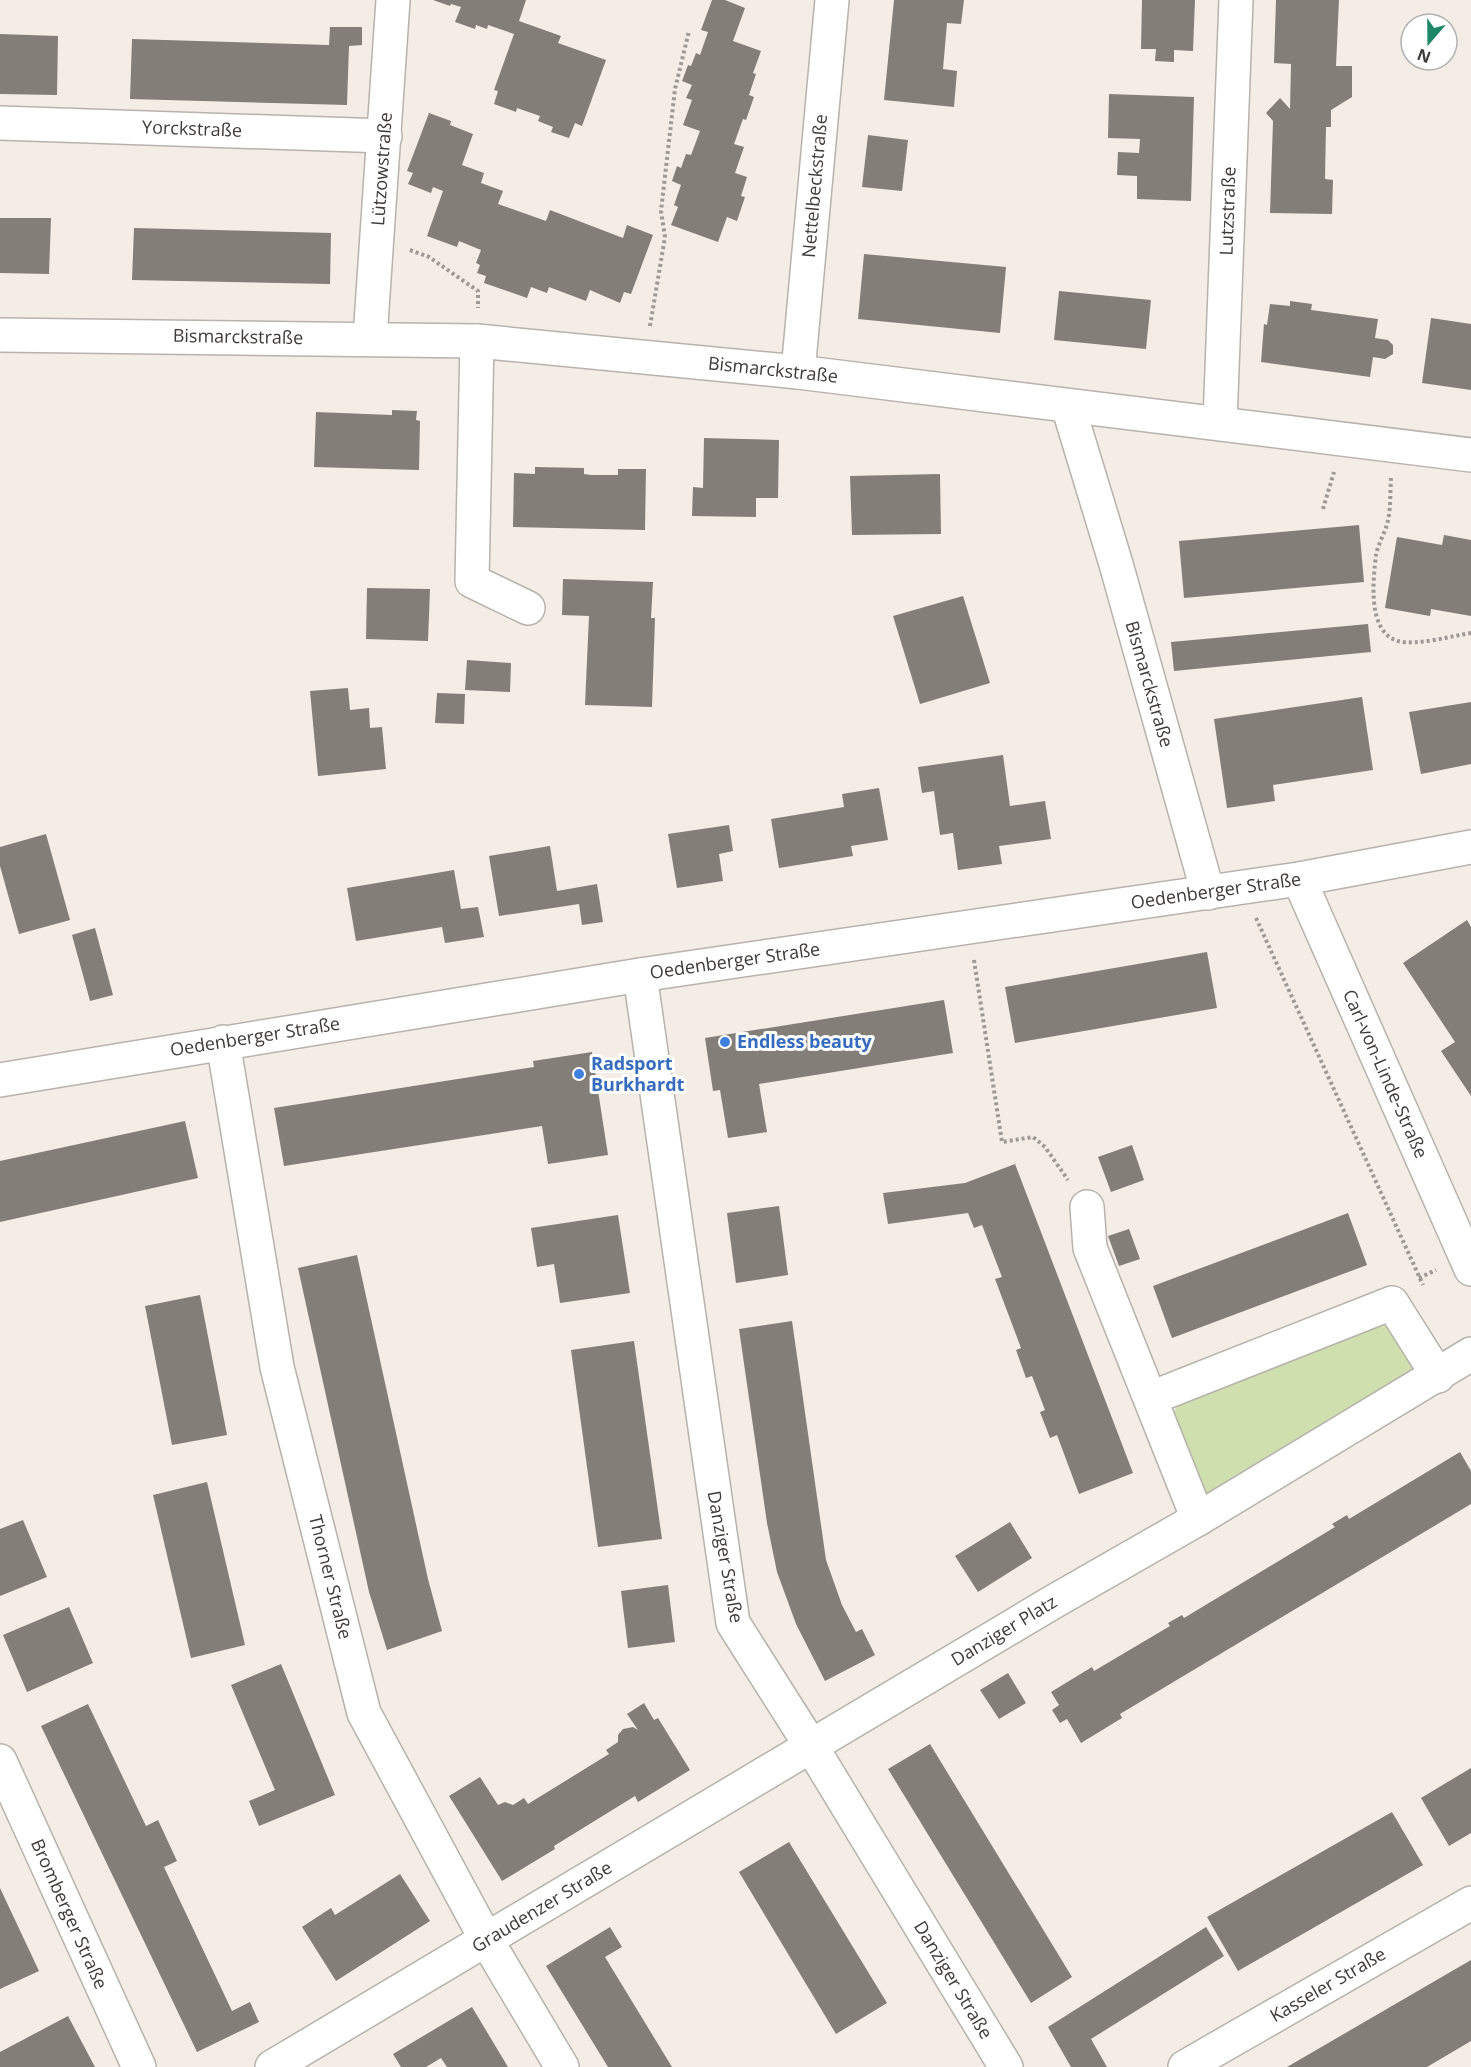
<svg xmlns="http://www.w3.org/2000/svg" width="1471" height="2067" viewBox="0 0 1471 2067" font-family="'Open Sans',sans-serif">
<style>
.green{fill:#d0dfae}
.building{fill:#837e78}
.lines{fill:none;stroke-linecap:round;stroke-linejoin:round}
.minor-casing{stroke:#b7b2ab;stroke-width:36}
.path{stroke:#9d9994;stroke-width:4;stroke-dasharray:3 3;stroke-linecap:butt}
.minor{stroke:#fff;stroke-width:33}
.shop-dot{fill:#3f7fe0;stroke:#fff;stroke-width:2}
.labels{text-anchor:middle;stroke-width:6;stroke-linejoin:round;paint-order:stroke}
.street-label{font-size:18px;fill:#3d3b39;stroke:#fff}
.shop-label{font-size:18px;font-weight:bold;fill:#366cbe;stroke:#fff;text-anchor:start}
</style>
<rect width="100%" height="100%" fill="#f3ede6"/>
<polygon class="green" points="1383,1325 1395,1329 1416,1370 1216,1496 1204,1493 1172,1423 1173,1413 1179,1403 1354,1333"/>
<g class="building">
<polygon points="433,0 526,0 519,21 561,36 558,43 606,60 582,126 575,123 569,138 551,132 553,127 538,121 540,116 517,108 516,112 494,104 498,91 494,90 514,34 488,25 487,29 476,25 475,29 455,22 461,7 451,4 450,6"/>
<polygon points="712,0 725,0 745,8 733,41 761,51 753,73 756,74 749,95 754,97 746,120 743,119 734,144 744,147 735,173 747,177 741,196 745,197 737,221 727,217 718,242 671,225 678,207 674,205 681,185 672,181 677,166 681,168 686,154 691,155 700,131 683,125 692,100 686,98 692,85 682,81 688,65 691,66 696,53 700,55 708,32 701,30"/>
<polygon points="894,0 964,0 961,24 947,23 943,69 957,71 954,107 884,100"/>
<polygon points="1142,0 1195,0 1193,51 1174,50 1174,62 1155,61 1156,49 1141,49"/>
<polygon points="1276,0 1339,0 1336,66 1352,66 1352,97 1331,110 1331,127 1326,127 1325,179 1333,180 1332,214 1270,213 1273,121 1266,113 1280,98 1290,109 1291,64 1274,63"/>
<polygon points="330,27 362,27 362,45 349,46 347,105 130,99 132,39 329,45"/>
<polygon points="0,34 58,36 57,95 0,94"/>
<polygon points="1109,94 1194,97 1191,201 1137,199 1137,176 1117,175 1118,152 1139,153 1140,139 1108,138"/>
<polygon points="429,113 451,121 450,125 473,134 462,165 484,173 481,183 503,191 498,204 546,221 550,210 623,238 627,225 653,235 631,294 624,292 620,303 590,290 586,301 549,287 547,293 531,287 527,298 484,283 486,276 477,273 480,265 476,263 481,250 459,241 457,247 427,236 443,191 433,187 431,193 408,184 413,173 407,171"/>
<polygon points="868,135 908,140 902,191 862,187"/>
<polygon points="0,218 51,218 49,274 0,273"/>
<polygon points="134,228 331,233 330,284 132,280"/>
<polygon points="864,254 1006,267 1000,333 858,319"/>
<polygon points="1059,291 1151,300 1146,349 1054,340"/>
<polygon points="1290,301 1312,304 1311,310 1378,319 1375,338 1388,340 1393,345 1393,354 1385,359 1373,357 1370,377 1261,362 1264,324 1267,325 1270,304 1290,306"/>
<polygon points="1431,318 1471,324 1471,390 1422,383"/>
<polygon points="392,410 417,411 416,420 420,421 419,470 314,467 316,412 392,415"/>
<polygon points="704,438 779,440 778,498 756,498 756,517 692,516 693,487 703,488"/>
<polygon points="535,467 584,468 584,474 591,475 618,475 618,469 646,469 645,530 513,527 514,473 535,474"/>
<polygon points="940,474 941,534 852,535 850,476"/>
<polygon points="1359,525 1364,582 1184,598 1179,541"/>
<polygon points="1444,535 1471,540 1471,616 1431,609 1430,616 1385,608 1397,537 1442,545"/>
<polygon points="563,579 653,582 651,618 655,618 652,707 585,705 589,616 562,615"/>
<polygon points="367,588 430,589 428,641 366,639"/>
<polygon points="963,596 990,683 920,704 893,616"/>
<polygon points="1368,624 1371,652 1174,671 1171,642"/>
<polygon points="467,660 511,663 510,692 465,690"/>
<polygon points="348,688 350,710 369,708 370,728 382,727 386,769 318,776 310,691"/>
<polygon points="437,693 465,694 464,724 435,723"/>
<polygon points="1362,697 1373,770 1273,785 1275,801 1227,808 1214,719"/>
<polygon points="1471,702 1471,764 1421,774 1409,712"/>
<polygon points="1003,755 1010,806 1045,801 1051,839 999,846 1002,864 958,870 953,833 940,835 934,791 922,793 918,767"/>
<polygon points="879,788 888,840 851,846 853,856 779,868 771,819 844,807 842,794"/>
<polygon points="729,825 733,851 719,854 723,881 677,888 668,834"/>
<polygon points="46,834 70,920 19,934 0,866 0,847"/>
<polygon points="550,846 557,891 597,884 603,922 582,925 579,904 499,916 489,856"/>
<polygon points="454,870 461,909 478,907 484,937 445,943 442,927 356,941 347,888"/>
<polygon points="1467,920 1471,927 1471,1096 1441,1051 1455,1042 1403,963"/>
<polygon points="95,928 113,995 90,1001 72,935"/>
<polygon points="1207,952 1217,1008 1015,1043 1005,987"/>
<polygon points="944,1000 953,1053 759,1084 767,1132 728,1138 720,1090 713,1091 705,1038"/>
<polygon points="592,1052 608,1155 548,1164 542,1126 284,1166 274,1108 534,1067 533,1061"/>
<polygon points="185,1121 198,1178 0,1222 0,1161"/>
<polygon points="1132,1145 1144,1180 1111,1192 1098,1157"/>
<polygon points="1015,1164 1133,1473 1079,1494 1057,1435 1050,1438 1040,1412 1045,1410 1032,1376 1026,1378 1016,1350 1021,1348 995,1279 1002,1277 982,1225 974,1228 968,1213 888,1224 883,1193 965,1183"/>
<polygon points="779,1206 788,1275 736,1283 727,1213"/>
<polygon points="1348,1213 1367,1265 1172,1338 1153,1286"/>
<polygon points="618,1215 630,1293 560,1303 554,1264 537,1267 531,1228"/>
<polygon points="1129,1229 1140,1259 1119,1266 1108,1236"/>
<polygon points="357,1255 428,1579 442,1631 387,1650 369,1592 298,1268"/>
<polygon points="200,1295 227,1435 172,1445 145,1306"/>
<polygon points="792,1321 826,1560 842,1605 856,1632 862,1629 875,1655 825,1681 796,1624 777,1572 767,1523 739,1329"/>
<polygon points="634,1341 662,1539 598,1547 571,1350"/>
<polygon points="1460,1452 1471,1471 1471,1504 1120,1714 1122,1718 1081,1743 1067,1719 1060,1723 1052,1710 1059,1705 1051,1692 1092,1667 1094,1671 1170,1626 1168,1623 1182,1615 1184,1618 1335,1527 1332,1524 1347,1515 1349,1519"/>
<polygon points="207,1482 245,1645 191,1658 153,1495"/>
<polygon points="23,1520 47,1577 0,1596 0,1529"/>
<polygon points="1010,1522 1032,1558 978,1592 955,1556"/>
<polygon points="668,1585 675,1642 628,1648 621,1591"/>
<polygon points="69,1607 93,1663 27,1692 3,1635"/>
<polygon points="281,1664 335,1795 259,1826 249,1801 275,1790 231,1685"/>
<polygon points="1008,1673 1026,1703 999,1719 980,1690"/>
<polygon points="644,1703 654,1720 658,1718 690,1770 638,1802 635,1796 554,1846 555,1849 502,1881 449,1796 480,1777 498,1805 505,1802 513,1805 524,1798 528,1804 609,1754 606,1750 618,1742 618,1735 623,1729 633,1727 638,1730 627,1714"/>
<polygon points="88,1704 146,1826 158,1820 177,1861 164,1867 232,2011 250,2002 259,2022 197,2052 41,1726"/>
<polygon points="930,1744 1072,1977 1031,2003 888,1769"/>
<polygon points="1471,1768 1471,1833 1449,1846 1421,1798"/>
<polygon points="1392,1812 1423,1865 1238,1971 1207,1917"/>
<polygon points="789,1842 887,2003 836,2034 739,1872"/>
<polygon points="400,1874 430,1921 336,1981 302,1927 331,1908 335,1915"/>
<polygon points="0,1888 39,1971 0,1989"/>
<polygon points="610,1927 622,1947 605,1957 672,2067 608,2067 546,1966"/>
<polygon points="1206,1927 1224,1956 1091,2039 1107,2067 1071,2067 1048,2027"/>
<polygon points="1471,1960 1471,2041 1427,2067 1287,2067"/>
<polygon points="472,2007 508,2067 447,2067 441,2058 426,2067 401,2067 393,2054"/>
<polygon points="68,2016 95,2067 0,2067 0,2052"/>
</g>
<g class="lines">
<g class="minor-casing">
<g id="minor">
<polyline points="0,123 385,136"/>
<polyline points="0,335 477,341 798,372 1471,455"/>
<polyline points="370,338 393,0"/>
<polyline points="477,341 472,581 528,608"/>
<polyline points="798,372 832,0"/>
<polyline points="1068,406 1116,564 1208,893"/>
<polyline points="1220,422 1236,0"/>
<polyline points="1299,879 1471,1269"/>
<polyline points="640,975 733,1623 811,1746 1006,2067"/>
<polyline points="223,1042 277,1367 364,1713 487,1941 562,2067"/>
<polyline points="0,1080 640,975 1299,879 1471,847"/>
<polyline points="1087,1207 1090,1248 1198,1519"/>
<polyline points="1151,1398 1392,1303 1438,1376"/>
<polyline points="0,1761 139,2067"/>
<polyline points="272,2067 1053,1602 1198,1519 1471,1354"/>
<polyline points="1185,2067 1471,1903"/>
</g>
</g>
<g class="path">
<polyline points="410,250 429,257 478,291 478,308"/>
<polyline points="650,326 665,237 661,211 675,89 689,31"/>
<path d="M1391,478c-1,14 0,29 -3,42 -2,12 -10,23 -12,35 -3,25 -9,77 22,86 19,5 53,-5 73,-8"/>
<polyline points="1323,509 1334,472"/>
<polyline points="1256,918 1423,1285"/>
<polyline points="974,960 1002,1142 1033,1137 1045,1147 1068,1180"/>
<polyline points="1419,1278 1436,1270"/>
</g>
<use href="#minor" class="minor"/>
</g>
<g class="shop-dot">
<circle cx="725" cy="1042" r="6"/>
<circle cx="579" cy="1074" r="6"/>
</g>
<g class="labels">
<g class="street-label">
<text transform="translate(192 129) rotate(2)" y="6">Yorckstraße</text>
<text transform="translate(382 169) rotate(-86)" y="6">Lützowstraße</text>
<text transform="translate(815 186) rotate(-85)" y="6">Nettelbeckstraße</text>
<text transform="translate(1228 211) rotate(-88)" y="6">Lutzstraße</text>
<text transform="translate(238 337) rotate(1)" y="6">Bismarckstraße</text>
<text transform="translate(773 370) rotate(6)" y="6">Bismarckstraße</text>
<text transform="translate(1149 684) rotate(74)" y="6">Bismarckstraße</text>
<text transform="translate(1216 891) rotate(-8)" y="6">Oedenberger Straße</text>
<text transform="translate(735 961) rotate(-8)" y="6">Oedenberger Straße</text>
<text transform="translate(255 1037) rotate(-9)" y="6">Oedenberger Straße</text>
<text transform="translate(1385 1074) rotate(66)" y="6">Carl-von-Linde-Straße</text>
<text transform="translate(725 1557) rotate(80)" y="6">Danziger Straße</text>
<text transform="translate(330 1577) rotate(76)" y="6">Thorner Straße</text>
<text transform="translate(1004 1631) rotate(-31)" y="6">Danziger Platz</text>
<text transform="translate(542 1907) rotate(-31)" y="6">Graudenzer Straße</text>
<text transform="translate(69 1914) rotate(66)" y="6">Bromberger Straße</text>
<text transform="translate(953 1980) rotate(59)" y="6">Danziger Straße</text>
<text transform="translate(1328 1985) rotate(-30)" y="6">Kasseler Straße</text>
</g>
<g class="shop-label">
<text x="737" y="1048">Endless beauty</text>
<text x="591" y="1070">Radsport<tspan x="591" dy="21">Burkhardt</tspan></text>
</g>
</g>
<g transform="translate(1429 42) rotate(200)"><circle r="28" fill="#ffffff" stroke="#b1b1b0" stroke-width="1.5"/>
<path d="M0-4.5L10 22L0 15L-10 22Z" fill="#1c8866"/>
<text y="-9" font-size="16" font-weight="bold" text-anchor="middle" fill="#3d3b39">N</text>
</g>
</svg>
